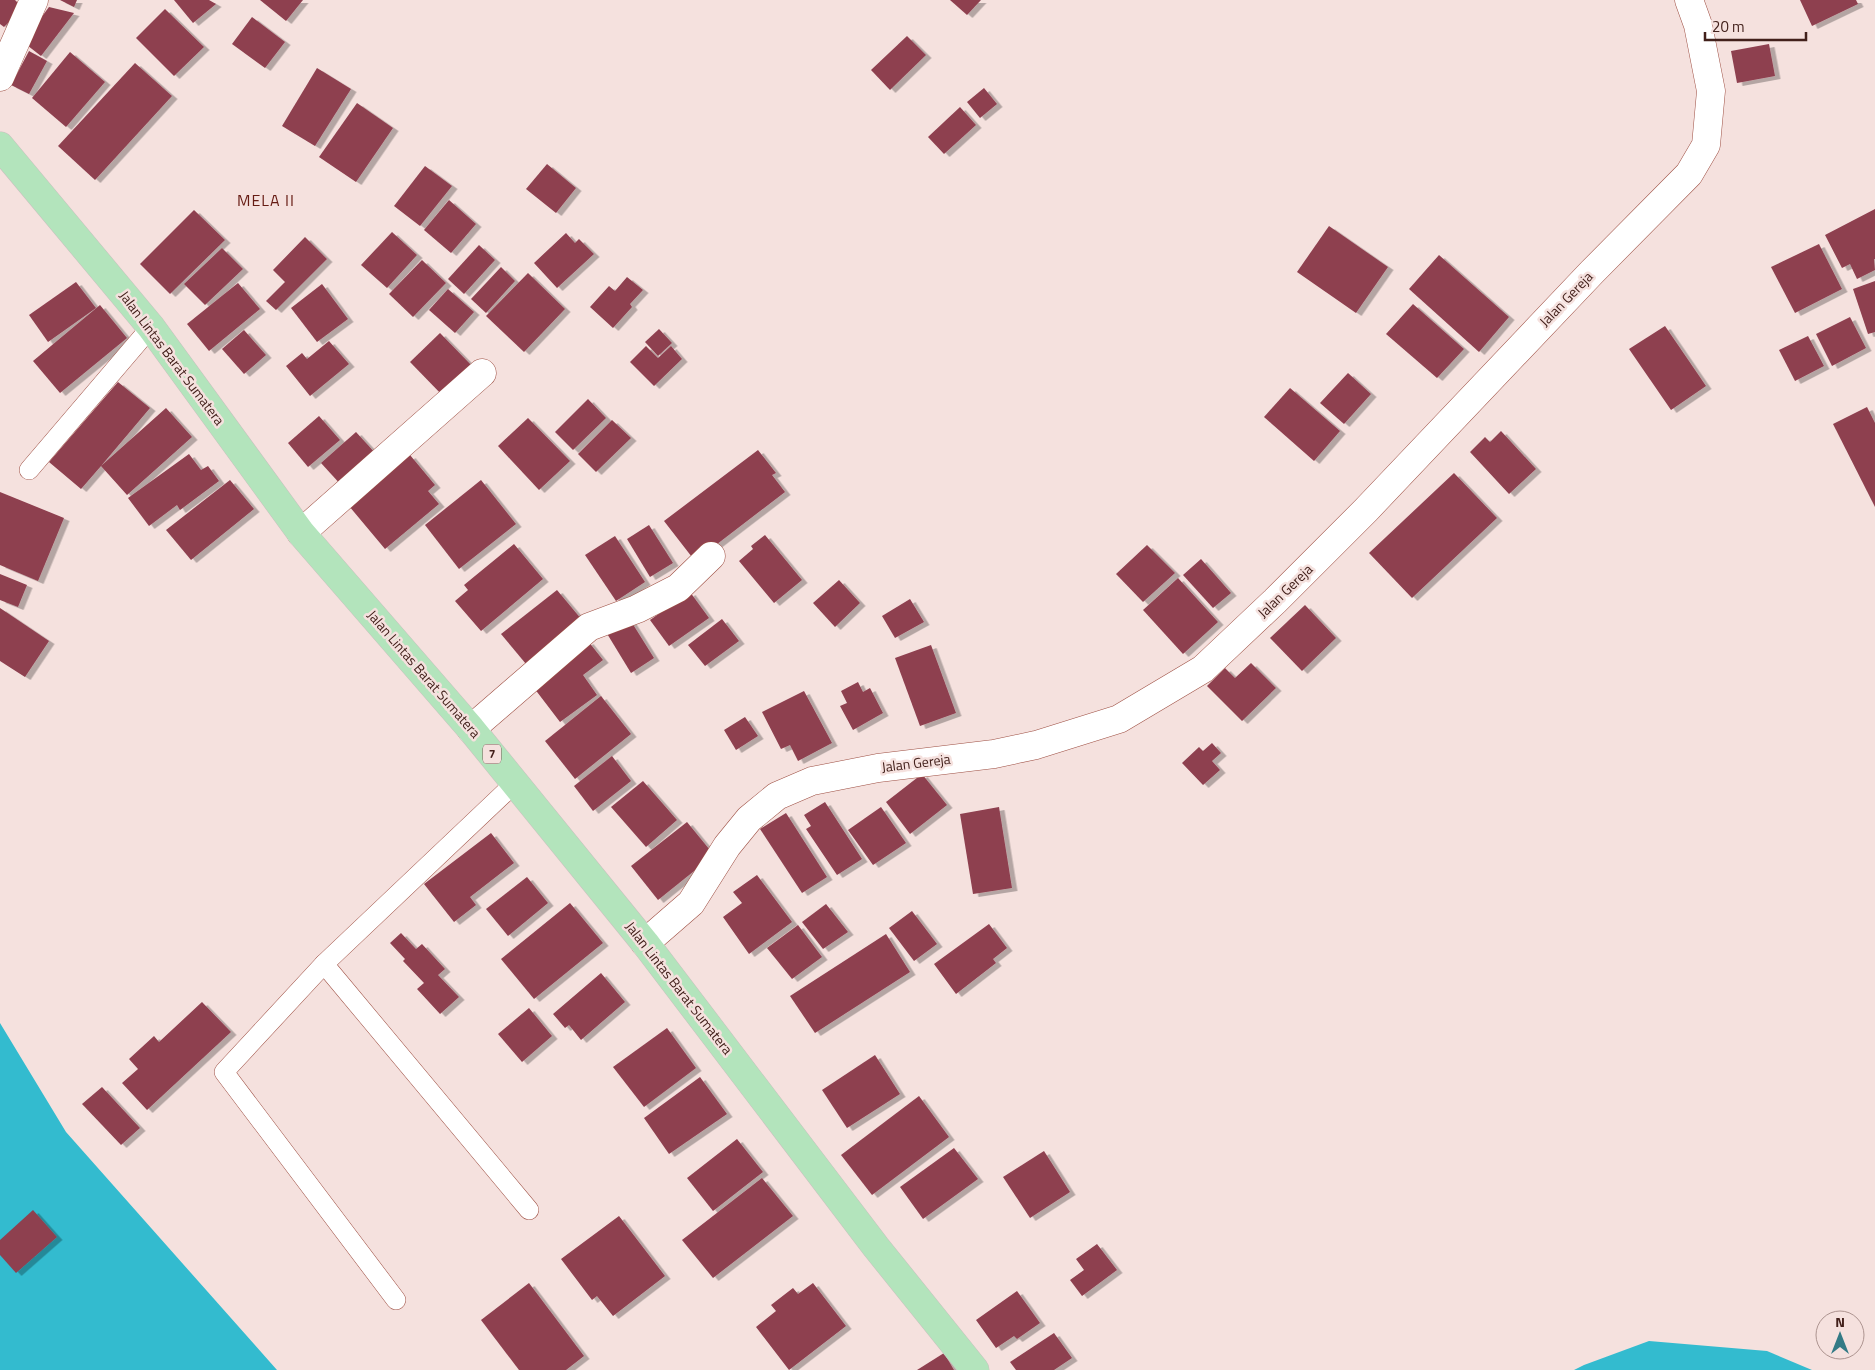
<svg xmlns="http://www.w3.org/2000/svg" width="1875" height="1370" viewBox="0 0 1875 1370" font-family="'Titillium Web',sans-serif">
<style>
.water{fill:#33bbcf}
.building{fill:#8e3f4f;filter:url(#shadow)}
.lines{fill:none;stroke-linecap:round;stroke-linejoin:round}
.service-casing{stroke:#9e4f43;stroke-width:20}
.minor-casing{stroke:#9e4f43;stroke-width:29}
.trunk-casing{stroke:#cac1bf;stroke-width:29}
.service{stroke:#fff;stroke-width:19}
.minor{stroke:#fff;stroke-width:28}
.trunk{stroke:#b3e4bc;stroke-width:28}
.labels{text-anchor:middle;stroke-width:5;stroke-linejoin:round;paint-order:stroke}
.shield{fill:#f5e1de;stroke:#785a56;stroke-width:1}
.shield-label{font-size:12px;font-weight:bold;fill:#42201b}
.street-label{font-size:14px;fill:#42201b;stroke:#f5e1de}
.quarter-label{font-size:16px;letter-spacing:1px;fill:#661b13;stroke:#f5e1de}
</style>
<defs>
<filter id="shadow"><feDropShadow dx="5.5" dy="3" stdDeviation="0" flood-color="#0004"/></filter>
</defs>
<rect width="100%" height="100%" fill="#f5e1de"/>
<g class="water">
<polygon points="0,1023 66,1132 277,1370 0,1370"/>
<polygon points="1649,1341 1767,1351 1812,1370 1574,1370 1584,1365"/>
</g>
<g class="building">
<polygon points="0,0 15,0 23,8 4,27 0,24"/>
<polygon points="60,0 77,0 74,7"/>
<polygon points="174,0 209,0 216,4 193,23"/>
<polygon points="260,0 303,0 286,21"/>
<polygon points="950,0 981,0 967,15"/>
<polygon points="1800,0 1856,0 1858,4 1812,26"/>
<polygon points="49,7 74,13 41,56 23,42"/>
<polygon points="165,9 204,47 174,76 136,38"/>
<polygon points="252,17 285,42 265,68 232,44"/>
<polygon points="907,36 926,55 890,90 871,70"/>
<polygon points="1769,44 1775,76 1737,83 1731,51"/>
<polygon points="29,51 47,61 29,94 11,85"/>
<polygon points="70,52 105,82 66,127 32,98"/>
<polygon points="135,63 172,96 95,180 58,146"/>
<polygon points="317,68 351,89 315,146 282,126"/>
<polygon points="984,88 997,104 980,118 967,102"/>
<polygon points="357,103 393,128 356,182 319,157"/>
<polygon points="960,107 976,125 944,154 928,137"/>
<polygon points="547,164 576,188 556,213 526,189"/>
<polygon points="425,166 452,186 420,226 394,206"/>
<polygon points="449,200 476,224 451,253 424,230"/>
<polygon points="1875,209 1875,259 1874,259 1875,270 1857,279 1850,264 1842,268 1825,235"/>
<polygon points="194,210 225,240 170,294 140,264"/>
<polygon points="1329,226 1388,267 1356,313 1297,272"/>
<polygon points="392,232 417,255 387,288 361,265"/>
<polygon points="566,233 575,243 579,239 594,254 557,288 534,263"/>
<polygon points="305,237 327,259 276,310 266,301 285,282 273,270"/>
<polygon points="1819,244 1842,289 1795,313 1771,267"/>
<polygon points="479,245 495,260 464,294 448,279"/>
<polygon points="222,248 243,269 205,305 184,284"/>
<polygon points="1439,255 1509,317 1479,352 1409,289"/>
<polygon points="422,260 446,283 413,317 389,294"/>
<polygon points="501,267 515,281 486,313 471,299"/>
<polygon points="528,273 565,309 524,352 486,316"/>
<polygon points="627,277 643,290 630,304 632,307 613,328 590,307 609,286 615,291"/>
<polygon points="1875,281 1875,332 1868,334 1853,289"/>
<polygon points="76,282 96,308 48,342 29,315"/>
<polygon points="238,283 260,309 209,351 187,324"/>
<polygon points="322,284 348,319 317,342 291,308"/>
<polygon points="448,289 474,312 455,333 429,310"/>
<polygon points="1413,304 1464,349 1437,378 1386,334"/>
<polygon points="100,305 127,338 60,393 33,361"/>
<polygon points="1850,317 1866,348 1832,366 1816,334"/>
<polygon points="1665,326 1706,386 1671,410 1629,349"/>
<polygon points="659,329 672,343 658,356 645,342"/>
<polygon points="244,330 266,355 244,374 222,349"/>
<polygon points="440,333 474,368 444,397 410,362"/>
<polygon points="1808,336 1824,366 1795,381 1779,350"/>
<polygon points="329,341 349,364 310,396 286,366 302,353 307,359"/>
<polygon points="646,346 658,358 671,346 682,359 654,386 630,362"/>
<polygon points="1348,373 1371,394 1344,424 1320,403"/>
<polygon points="118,382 150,408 101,466 166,408 192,437 127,495 101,466 81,489 49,462"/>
<polygon points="1290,388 1340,431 1314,461 1264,417"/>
<polygon points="588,399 606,418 573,450 555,432"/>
<polygon points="1867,407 1875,423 1875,507 1833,424"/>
<polygon points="319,416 340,440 308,467 288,443"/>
<polygon points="528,418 570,461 539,490 498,446"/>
<polygon points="612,420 631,438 596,472 578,454"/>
<polygon points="1501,431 1536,469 1509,494 1470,452 1485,437 1490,442"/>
<polygon points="356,432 377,455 342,486 321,463"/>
<polygon points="758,450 776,473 772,475 785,492 695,561 664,521"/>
<polygon points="189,454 201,470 208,466 219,481 180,510 177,505 149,526 128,498"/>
<polygon points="410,455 435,485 428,491 439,504 385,549 349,506"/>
<polygon points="1454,473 1497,518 1412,598 1369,553"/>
<polygon points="230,480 254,509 191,560 166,530"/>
<polygon points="481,480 516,524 459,569 425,525"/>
<polygon points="0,492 64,518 38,581 0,565"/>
<polygon points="649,525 673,563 650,577 627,539"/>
<polygon points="765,535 802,580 774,603 739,561 753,549 751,546"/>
<polygon points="615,536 645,582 616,601 585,555"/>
<polygon points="514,544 543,579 481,631 455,601 468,590 464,585"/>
<polygon points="1147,545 1175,573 1143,602 1116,574"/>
<polygon points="1201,559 1231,593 1213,608 1183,575"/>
<polygon points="0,574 27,585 18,607 0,600"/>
<polygon points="1178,578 1218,622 1183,654 1143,610"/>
<polygon points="839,580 860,603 835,627 813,603"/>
<polygon points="557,590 582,620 526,664 501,634"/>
<polygon points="690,592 709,618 669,646 650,620"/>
<polygon points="910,599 924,622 895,638 882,616"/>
<polygon points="1305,605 1336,638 1302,671 1270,638"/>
<polygon points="0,608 49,641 25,677 0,661"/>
<polygon points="629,618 654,658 631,673 606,632"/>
<polygon points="722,619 739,641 705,666 688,645"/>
<polygon points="588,641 603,660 583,675 597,695 560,722 531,684"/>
<polygon points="931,645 956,713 920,726 895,658"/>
<polygon points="1251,663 1276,688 1242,721 1207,686 1225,668 1235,678"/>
<polygon points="858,682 863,692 870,688 883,713 853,730 840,706 847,703 841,691"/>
<polygon points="804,691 832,743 798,761 790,745 781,749 762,712"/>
<polygon points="601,696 631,734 575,779 545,741"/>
<polygon points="745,717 758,736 736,750 724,730"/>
<polygon points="1212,743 1221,753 1212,761 1220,770 1203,785 1182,763 1199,747 1203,751"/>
<polygon points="612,756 631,781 593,811 574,786"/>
<polygon points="922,774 947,805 910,834 886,802"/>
<polygon points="643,781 677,820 646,847 611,807"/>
<polygon points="825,802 862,859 837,875 806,829 811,826 804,815"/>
<polygon points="881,807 906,843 873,865 848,830"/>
<polygon points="999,807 1012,888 973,894 960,814"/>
<polygon points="786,813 827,877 802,893 760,829"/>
<polygon points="687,822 714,855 658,900 631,866"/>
<polygon points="491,833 514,863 470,897 476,905 454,922 424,884"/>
<polygon points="757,875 792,922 749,954 723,917 742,903 733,892"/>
<polygon points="527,877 548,903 508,936 486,909"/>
<polygon points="570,903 603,943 534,999 501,959"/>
<polygon points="826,904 848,932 823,949 802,922"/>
<polygon points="912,911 937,944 914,961 889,928"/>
<polygon points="989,924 1007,948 993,959 996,963 956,994 934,964"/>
<polygon points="798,925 822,957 792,979 767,948"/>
<polygon points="401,933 416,949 422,944 445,969 438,975 459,997 440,1014 417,989 424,983 403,961 405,959 390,943"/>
<polygon points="886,934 910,972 815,1033 790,996"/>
<polygon points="601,973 625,1002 581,1040 569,1025 565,1028 553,1014"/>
<polygon points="202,1002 231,1032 147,1110 122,1083 138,1069 129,1059 154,1036 159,1042"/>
<polygon points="529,1008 552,1036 522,1062 498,1034"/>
<polygon points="667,1028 696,1068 644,1107 613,1067"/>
<polygon points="875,1055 900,1094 847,1128 822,1090"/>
<polygon points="700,1077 727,1114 669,1154 644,1118"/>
<polygon points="102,1087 140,1128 121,1145 82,1104"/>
<polygon points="919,1096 949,1137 872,1195 841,1155"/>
<polygon points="737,1139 763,1172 713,1211 687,1178"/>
<polygon points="954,1148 978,1179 923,1219 900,1187"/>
<polygon points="1044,1151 1070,1192 1030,1218 1003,1177"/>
<polygon points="762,1178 793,1216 713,1278 682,1240"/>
<polygon points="33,1210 57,1237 16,1273 0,1255 0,1240"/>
<polygon points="619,1216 665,1276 613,1316 597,1296 592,1300 561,1259"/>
<polygon points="1097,1244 1117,1270 1082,1296 1070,1280 1084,1270 1076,1259"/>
<polygon points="529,1283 584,1356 566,1370 519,1370 481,1320"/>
<polygon points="813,1283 846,1326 789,1370 756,1327 776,1311 771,1305 793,1288 798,1294"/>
<polygon points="1017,1291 1040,1323 1017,1339 1014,1336 996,1348 976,1320"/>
<polygon points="1054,1333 1072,1358 1054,1370 1016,1370 1010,1362"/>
<polygon points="944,1353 954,1370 917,1370"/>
</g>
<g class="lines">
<g class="service-casing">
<g id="service">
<polyline points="29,470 151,327"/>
<polyline points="324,964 529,1210"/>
<polyline points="396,1300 224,1072 324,964 515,783"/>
</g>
</g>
<g class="minor-casing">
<g id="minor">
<polyline points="0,77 34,0"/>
<polyline points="301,533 482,373"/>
<polyline points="471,729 589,627 637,609 678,588 711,556"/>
<polyline points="645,943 691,903 727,846 749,819 777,796 812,781 878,768 994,754 1036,745 1119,719 1203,669 1275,601 1366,510 1592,272 1689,174 1706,145 1711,91 1698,25 1689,0"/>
</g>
</g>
<g class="trunk-casing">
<polyline id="trunk" points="0,146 151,327 301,533 471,729 645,943 876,1247 975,1370"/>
</g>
<use href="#service" class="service"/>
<use href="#minor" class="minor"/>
<use href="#trunk" class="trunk"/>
</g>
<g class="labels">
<rect class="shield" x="483" y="744.5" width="18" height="19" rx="4"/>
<g class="shield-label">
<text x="492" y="758">7</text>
</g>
<g class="street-label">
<text transform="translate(1566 299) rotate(-46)" y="5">Jalan Gereja</text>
<text transform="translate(172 358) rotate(53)" y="5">Jalan Lintas Barat Sumatera</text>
<text transform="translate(1285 591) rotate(-44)" y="5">Jalan Gereja</text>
<text transform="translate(424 674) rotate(49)" y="5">Jalan Lintas Barat Sumatera</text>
<text transform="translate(916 763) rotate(-7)" y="5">Jalan Gereja</text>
<text transform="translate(679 988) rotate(52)" y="5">Jalan Lintas Barat Sumatera</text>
</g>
<g class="quarter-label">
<text x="266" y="206">MELA II</text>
</g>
</g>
<g transform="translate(1840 1335)"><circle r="24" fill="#f5e1de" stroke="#ad9490"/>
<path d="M0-4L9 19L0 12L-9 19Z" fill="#337a85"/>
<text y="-8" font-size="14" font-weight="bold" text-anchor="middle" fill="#42201b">N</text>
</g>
<path d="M1705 32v8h101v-8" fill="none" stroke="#42201b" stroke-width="2.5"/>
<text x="1712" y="32" font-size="15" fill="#42201b" stroke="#f5e1de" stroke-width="4" paint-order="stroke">20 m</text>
</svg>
